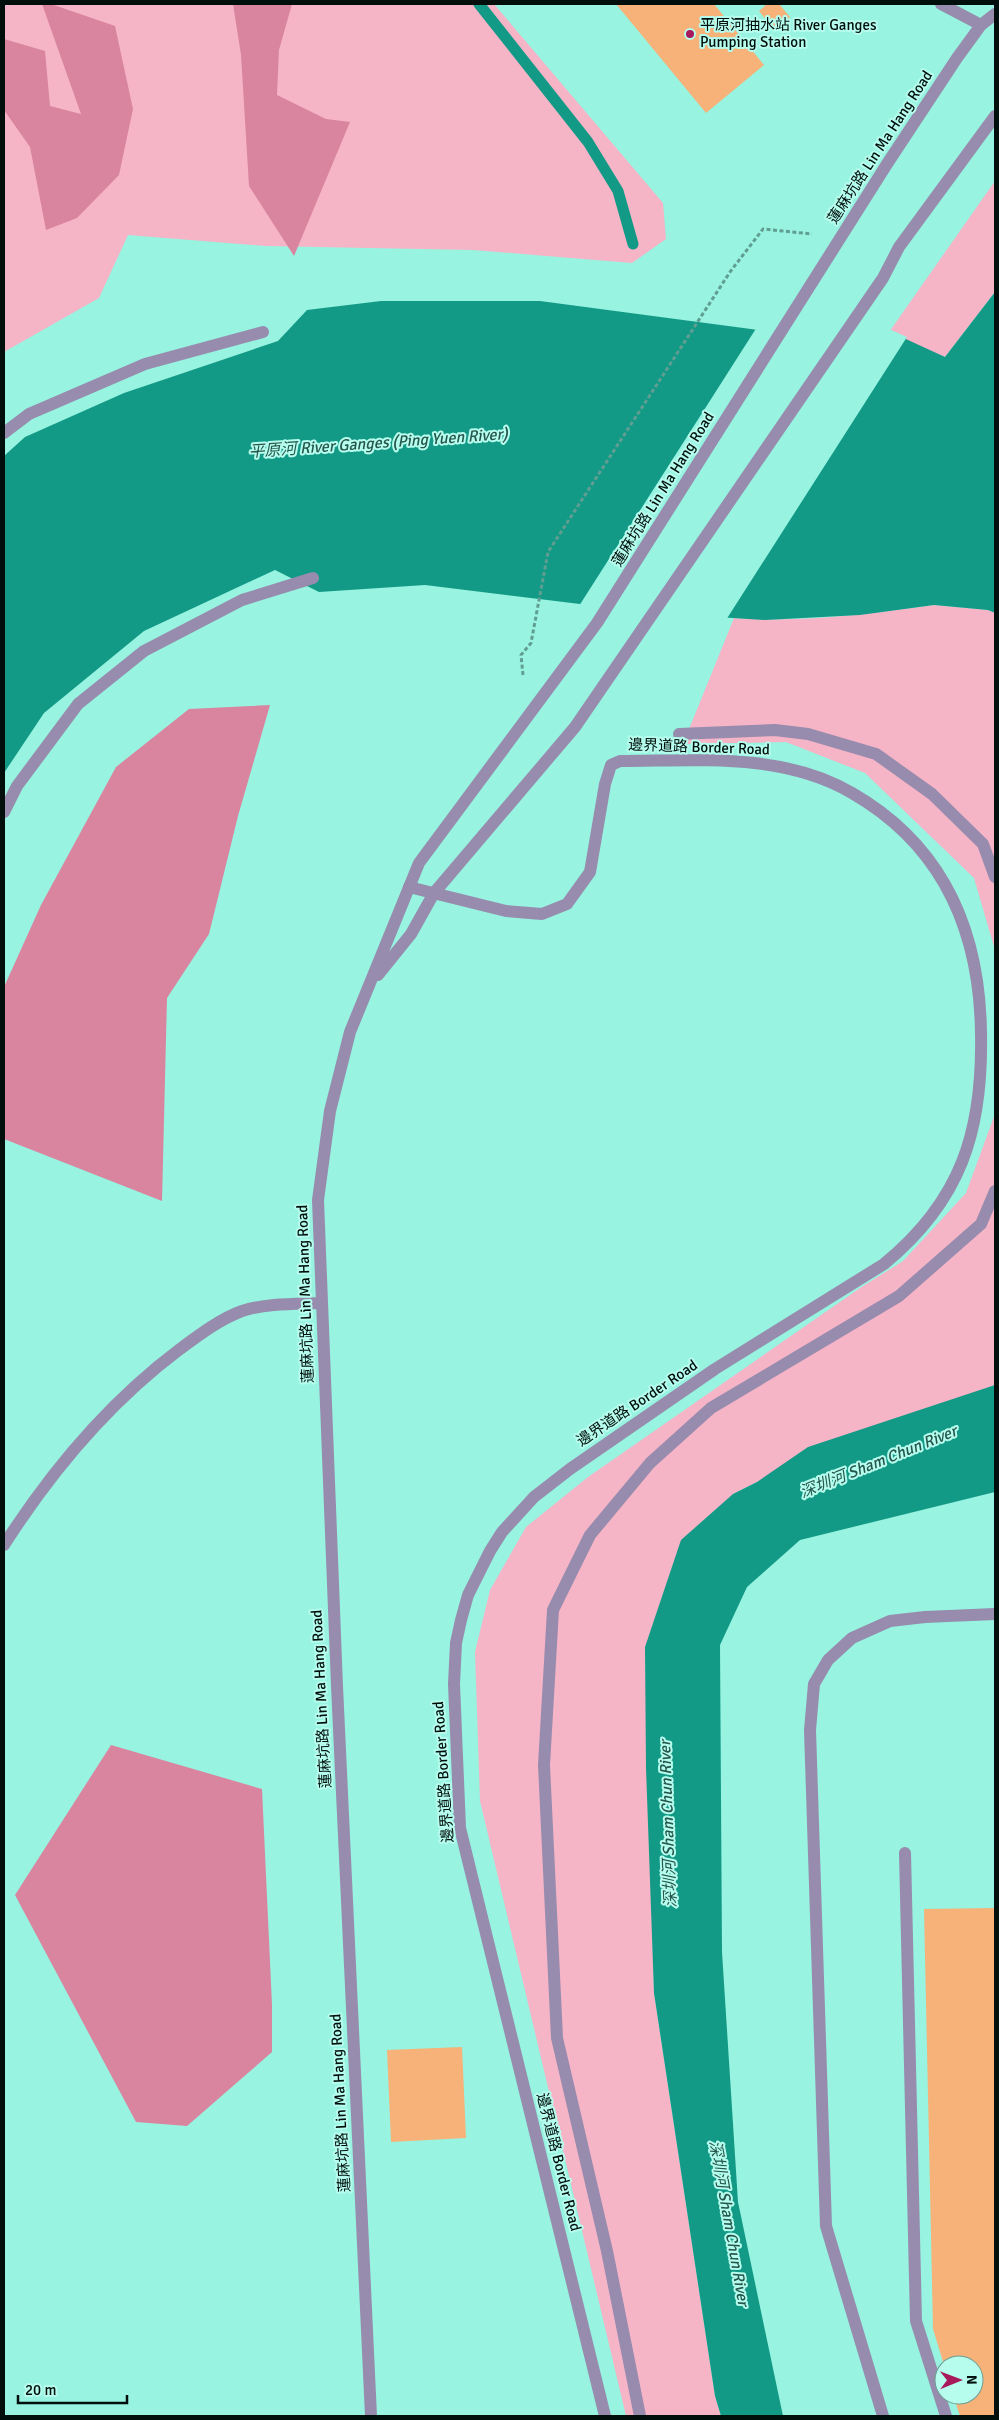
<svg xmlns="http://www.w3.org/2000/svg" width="999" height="2420" viewBox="0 0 999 2420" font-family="Signika,'Noto Sans SC',sans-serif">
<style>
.green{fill:#f6b4c7}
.forest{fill:#d9859f}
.water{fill:#129a87}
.pier{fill:#98f3e1}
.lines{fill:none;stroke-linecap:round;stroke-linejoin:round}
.stream{stroke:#129a87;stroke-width:11}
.building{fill:#f6b279}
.path{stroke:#609e92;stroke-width:3;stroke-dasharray:4 2.5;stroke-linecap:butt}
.service{stroke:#978cad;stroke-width:12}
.minor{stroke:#978cad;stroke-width:12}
.poi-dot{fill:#a7195a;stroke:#b6fdee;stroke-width:2}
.labels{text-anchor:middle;stroke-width:4;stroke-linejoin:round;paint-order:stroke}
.poi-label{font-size:15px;fill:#000f0c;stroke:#b6fdee;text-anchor:start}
.street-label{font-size:15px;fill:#000f0c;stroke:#b6fdee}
.water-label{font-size:16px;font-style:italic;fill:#25564d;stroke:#b6fdee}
</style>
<rect width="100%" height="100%" fill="#98f3e1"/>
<g class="green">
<polygon points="4,4 494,4 663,203 666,239 632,263 473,250 265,246 128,235 99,298 4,352"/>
<polygon points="995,181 995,292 945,357 887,335"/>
<path d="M934,605l54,5 7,3v337l-21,-72 -109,-105 -79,-31 -103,2 51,-126c67,5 134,-4 200,-13z"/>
<polygon points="995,1114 995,1385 757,1482 733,1494 645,1647 654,1993 715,2396 721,2416 626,2416 480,1801 475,1652 490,1590 526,1527 588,1477 860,1288 903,1261 966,1193"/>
</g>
<g class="forest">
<polygon points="42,4 51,4 115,26 133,109 119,175 77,218 46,230 30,147 4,110 4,39 45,51 50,106 81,114"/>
<polygon points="233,4 292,4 279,50 277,95 326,119 350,122 294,256 249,186 241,55"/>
<polygon points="270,705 238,816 209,934 167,998 162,1201 4,1139 4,987 41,905 116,767 189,709"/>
<polygon points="111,1745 262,1789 272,2005 272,2052 187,2126 136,2122 15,1895"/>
</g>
<g class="water">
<polygon points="995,292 995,613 988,610 934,605 860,615 765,620 654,613 425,585 319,592 275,570 144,631 44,713 4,773 4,456 25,437 124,393 278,341 307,310 381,301 540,301 827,339 858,317 945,357"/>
<polygon points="995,1385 995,1492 800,1540 747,1587 720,1645 722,1952 738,2202 783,2416 721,2416 715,2396 654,1993 646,1768 645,1647 681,1540 733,1494 757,1482 808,1447"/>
</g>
<polygon class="pier" points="858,315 907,337 726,620 653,615 579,606 757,327 827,337"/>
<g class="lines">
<polyline class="stream" points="479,4 588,142 618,191 633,244"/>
</g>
<g class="building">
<polygon points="616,4 714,4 764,65 706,113"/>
<polygon points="767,4 779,4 790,17 774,30 759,11"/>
<polygon points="995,1908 995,2416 960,2416 953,2395 974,2395 974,2365 944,2365 933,2329 924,1909"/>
<polygon points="462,2047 466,2138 391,2142 387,2050"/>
</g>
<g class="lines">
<polyline class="path" points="523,675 521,655 531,643 548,552 730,272 763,229 812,234"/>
<g class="service">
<polyline points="941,4 981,25"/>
<polyline points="4,433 29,414 145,364 263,332"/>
<polyline points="679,734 775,730 808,734 876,754 932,794 983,844 995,877"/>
<polyline points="4,812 17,786 78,704 144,651 242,600 313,578"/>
<path d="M409,887l97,24 36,3 25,-10 23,-32 15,-88 6,-19 9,-4c78,0 162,-9 232,32 92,53 128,138 129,241 2,97 -20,167 -97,230l-169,105 -145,100 -36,28 -32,35 -12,19 -22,44 -7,25 -5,23 -2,41 6,144 145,588"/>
<path d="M4,1545c48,-75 104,-142 176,-196 19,-14 40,-30 62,-38 25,-8 53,-7 79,-8"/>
<polyline points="905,1853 916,2321 946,2416"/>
<polyline points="640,2416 607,2251 557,2038 544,1765 553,1610 590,1535 650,1463 711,1408 899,1296 981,1224 995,1191"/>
<polyline points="883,2416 826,2226 810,1730 814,1684 828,1660 852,1638 890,1621 925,1617 995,1614"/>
</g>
<g class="minor">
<polyline points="378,975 411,934 434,893 575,727 883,278 899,247 995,116"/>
<polyline points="371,2416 337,1686 318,1200 330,1111 350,1032 419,863 597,623 887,164 957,58 981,25 995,14"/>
</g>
</g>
<circle class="poi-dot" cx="690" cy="34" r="5"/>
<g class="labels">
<g class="poi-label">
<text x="700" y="30">平原河抽水站 River Ganges<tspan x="700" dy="17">Pumping Station</tspan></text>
</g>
<g class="street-label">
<text transform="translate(880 147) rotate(-57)" y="5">蓮麻坑路 Lin Ma Hang Road</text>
<text transform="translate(663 489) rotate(-58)" y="5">蓮麻坑路 Lin Ma Hang Road</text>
<text transform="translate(699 747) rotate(2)" y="5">邊界道路 Border Road</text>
<text transform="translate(305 1294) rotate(-92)" y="5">蓮麻坑路 Lin Ma Hang Road</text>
<text transform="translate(637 1403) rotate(-34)" y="5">邊界道路 Border Road</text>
<text transform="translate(321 1699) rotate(-93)" y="5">蓮麻坑路 Lin Ma Hang Road</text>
<text transform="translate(443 1772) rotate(-94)" y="5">邊界道路 Border Road</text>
<text transform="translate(340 2103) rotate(-93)" y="5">蓮麻坑路 Lin Ma Hang Road</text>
<text transform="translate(559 2162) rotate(76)" y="5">邊界道路 Border Road</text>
</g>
<g class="water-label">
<text transform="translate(378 442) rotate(-4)" y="6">平原河 River Ganges (Ping Yuen River)</text>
<text transform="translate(878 1461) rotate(-22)" y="6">深圳河 Sham Chun River</text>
<text transform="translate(667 1824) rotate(-92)" y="6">深圳河 Sham Chun River</text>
<text transform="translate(730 2223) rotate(80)" y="6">深圳河 Sham Chun River</text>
</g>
</g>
<rect width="999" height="2420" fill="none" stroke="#000f0c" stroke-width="10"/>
<g transform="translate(959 2380) rotate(89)"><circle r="24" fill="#b6fdee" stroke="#6d9e94"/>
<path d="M0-4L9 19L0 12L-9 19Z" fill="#a7195a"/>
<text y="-8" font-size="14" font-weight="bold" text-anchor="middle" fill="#000f0c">N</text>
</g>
<path d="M18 2395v8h109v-8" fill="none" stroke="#000f0c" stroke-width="2.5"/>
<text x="25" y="2395" font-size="15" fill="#000f0c" stroke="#b6fdee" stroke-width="4" paint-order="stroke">20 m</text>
</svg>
